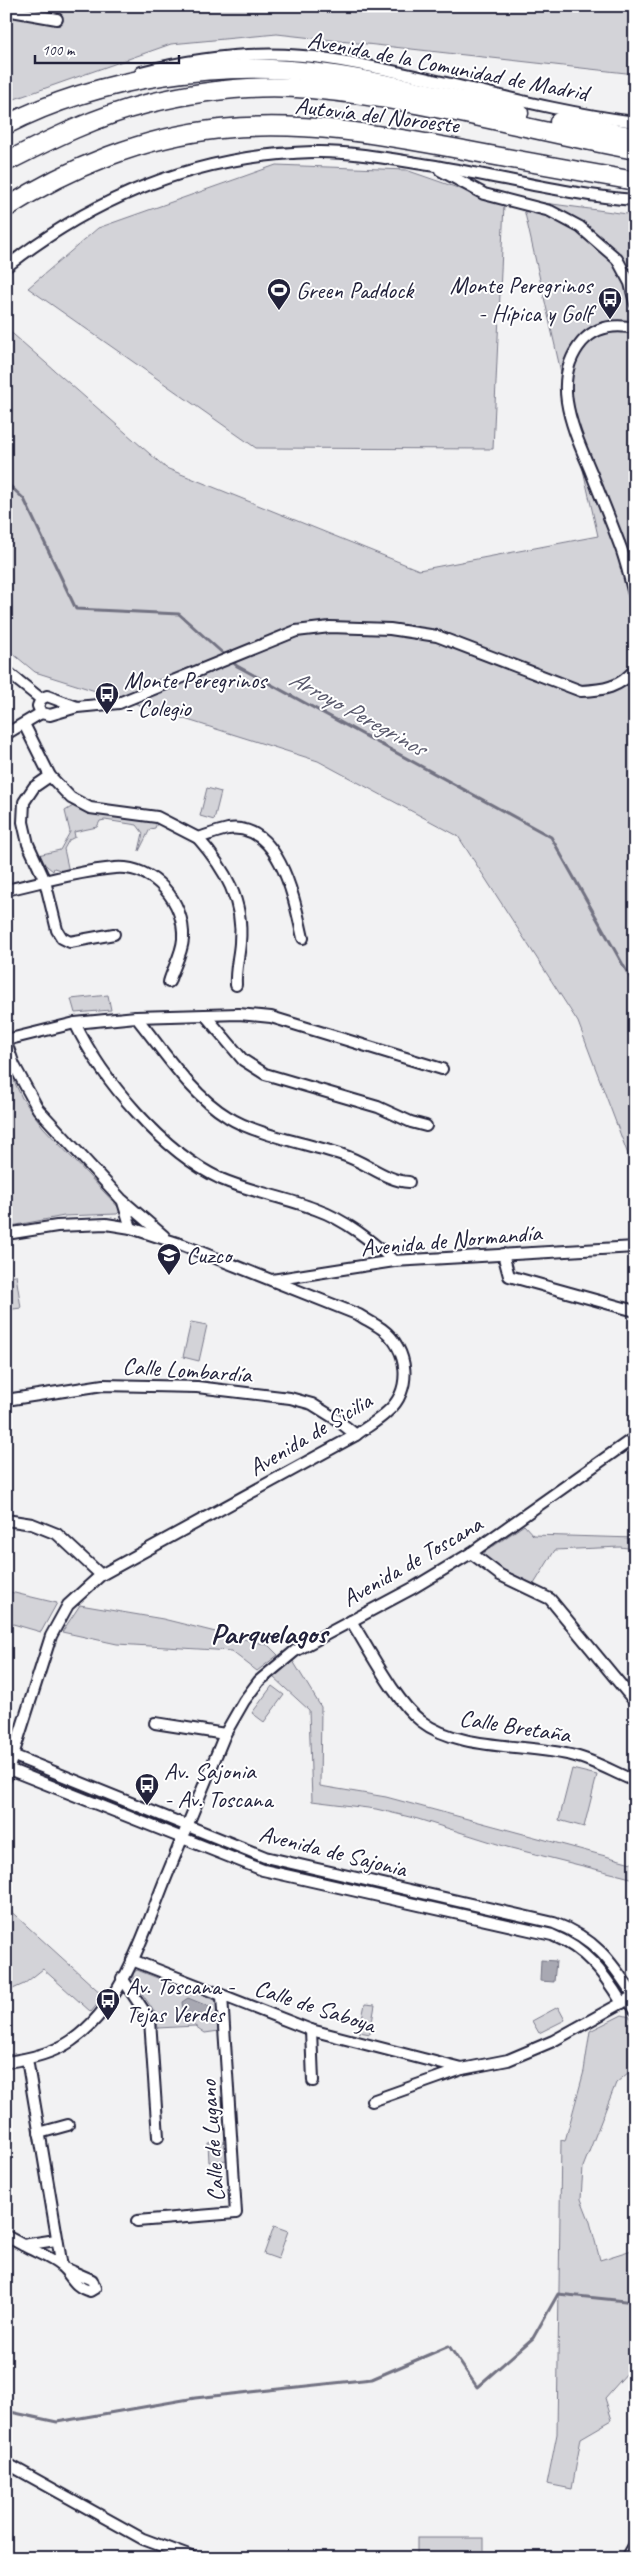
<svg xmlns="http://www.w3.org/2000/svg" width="641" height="2564" viewBox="0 0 641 2564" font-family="Caveat,sans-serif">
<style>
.green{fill:#d3d3d8;stroke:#7a7a8a}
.water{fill:#a8a8b2;stroke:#727282}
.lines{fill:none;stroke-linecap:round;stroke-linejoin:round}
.stream{stroke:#727282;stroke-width:3}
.street-casing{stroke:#22223b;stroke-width:14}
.highway-casing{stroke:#22223b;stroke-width:21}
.street{stroke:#fff;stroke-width:10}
.highway{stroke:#fff;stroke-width:18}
.labels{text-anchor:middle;stroke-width:4;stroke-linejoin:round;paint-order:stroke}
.street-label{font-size:24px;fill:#22223b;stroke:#fff}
.poi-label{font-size:24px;fill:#22223b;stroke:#fff;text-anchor:start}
.water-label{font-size:25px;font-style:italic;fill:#58586b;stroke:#fff}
.district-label{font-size:29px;font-weight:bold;fill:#22223b;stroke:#fff}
</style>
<rect width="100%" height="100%" fill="#f2f2f3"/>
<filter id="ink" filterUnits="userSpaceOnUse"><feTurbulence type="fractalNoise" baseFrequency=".02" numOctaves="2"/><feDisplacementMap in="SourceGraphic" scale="10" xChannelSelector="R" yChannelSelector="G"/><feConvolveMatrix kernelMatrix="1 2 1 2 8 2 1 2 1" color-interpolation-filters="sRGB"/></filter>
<g filter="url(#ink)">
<g class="green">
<polygon points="6,6 635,6 635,74 277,34 171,44 6,102"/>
<polygon points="276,165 406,170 504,204 493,449 256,448 28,288 98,228"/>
<polygon points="522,200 635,215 635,1173 578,1022 458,836 318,761 35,672 6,648 6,328 166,468 419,570 598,536"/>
<polygon points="207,788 221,792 214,820 200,816"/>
<polygon points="73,806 92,814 157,823 155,828 150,829 139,851 143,833 137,825 105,820 100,821 97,827 74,832 75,837 69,840 64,849 69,872 63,873 63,871 54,868 53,871 43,863 38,855 60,850 70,832 65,811"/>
<polygon points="108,995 111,1010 75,1013 71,999"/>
<polygon points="6,1064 22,1098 43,1127 121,1210 117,1214 64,1216 6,1227"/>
<polygon points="16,1275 21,1308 6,1310 6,1276"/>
<polygon points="191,1322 207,1325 199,1361 183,1357"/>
<polygon points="524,1525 533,1535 635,1538 635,1549 620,1547 555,1550 534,1584 504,1570 483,1555 485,1552"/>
<polygon points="6,1591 57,1603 41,1632 6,1622"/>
<polygon points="80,1605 163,1619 268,1645 278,1655 257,1671 231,1651 117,1644 62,1632"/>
<polygon points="293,1661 321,1707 320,1786 386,1797 635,1864 635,1879 507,1847 418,1819 376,1809 312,1801 309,1710 273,1677"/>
<polygon points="272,1686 284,1695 264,1722 252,1713"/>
<polygon points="27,1768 172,1827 173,1828 171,1829"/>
<polygon points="572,1769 597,1775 584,1827 559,1820"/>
<path d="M198,1837l66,25 289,66c28,10 60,31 70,62 -9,-8 -14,-20 -21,-29 -14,-15 -31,-24 -50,-31l-289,-66 -66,-25z"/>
<polygon points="6,1907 104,1996 91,2012 43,1969 24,1984 6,1992"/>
<polygon points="137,1970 217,2001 219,2031 205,2033 195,2026 158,2028 155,2013 133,1980 133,1973"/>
<polygon points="365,2004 375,2005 370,2034 359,2032"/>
<polygon points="558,2007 565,2020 539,2033 532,2021"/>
<polygon points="622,2015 630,2017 635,2024 635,2067 616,2083 583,2167 581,2199 590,2222 600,2260 635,2249 635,2364 605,2398 612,2420 581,2438 572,2489 547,2484 557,2434 561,2140 565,2141 584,2071 590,2031"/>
<polygon points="225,2142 227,2160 209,2162 208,2143"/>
<polygon points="274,2226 288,2231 278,2259 264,2254"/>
<rect x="417" y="2538" width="67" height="20"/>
</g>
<g class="water">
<polygon points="541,1960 556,1961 554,1982 540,1981"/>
<polygon points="188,1998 210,2007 212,2016 205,2020 183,2011 182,2002"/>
</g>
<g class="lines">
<g class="stream">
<polyline points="6,482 24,499 76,609 179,614 237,666 551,837 631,979 635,979"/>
<polyline points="6,2411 57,2422 195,2398 372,2379 449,2346 477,2387 533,2338 558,2294 635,2302"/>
</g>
<g class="street-casing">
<g id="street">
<polyline points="6,10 57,19"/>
<path d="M141,72c62,-16 125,-23 188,-13 103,16 203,50 306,63"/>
<polyline points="440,170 484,194 550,211 580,227 617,259 630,283 635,303"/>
<path d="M6,267c90,-71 191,-112 307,-115 38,-1 78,7 116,13 69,11 137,30 206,35"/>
<path d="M635,328c-19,-4 -39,-2 -53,14 -33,39 -8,89 9,130 9,23 19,47 28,71 7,17 11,37 16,55"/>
<polyline points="6,671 41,699"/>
<path d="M77,707l-30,-11 -6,3 -3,7 3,7 9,2 27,-8 42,-4 177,-72 34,-4 60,2 47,7 144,55c22,-1 39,-3 54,-22"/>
<path d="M24,724l26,52 21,22 19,10 67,9 41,21c10,-3 20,-7 30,-9 53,-7 67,74 75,109"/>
<polyline points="6,734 41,713"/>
<polyline points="50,776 34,787 24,802 23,822 28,844 45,881 57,930 62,938 70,942 114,934"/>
<path d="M198,838c27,31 46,63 42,105 -1,14 -5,27 -4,42"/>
<path d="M6,890c36,-8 73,-19 109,-22 39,-3 70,34 68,71 -1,15 -10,29 -14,43"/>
<polyline points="205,1015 243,1060 265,1074 378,1107 411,1122 426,1126"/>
<path d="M136,1017c27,33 54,77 92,100 28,18 82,27 115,38 23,7 43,26 66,27"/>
<path d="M75,1023c27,57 88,129 146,156 30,13 64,18 94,30 31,11 55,31 79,52"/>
<polyline points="6,1040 75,1023 136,1017 239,1014 271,1017 442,1069"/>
<polyline points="6,1042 14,1065 38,1109 121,1199 164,1236"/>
<polyline points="123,1202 131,1228"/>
<path d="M6,1234l51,-8 49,-2 25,4 52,17 176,70c8,5 16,9 23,14 27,20 31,61 5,83 -9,9 -21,15 -31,23l-255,140 -33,30 -17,31 -45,141"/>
<polyline points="503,1254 509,1276 635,1311"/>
<polyline points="272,1280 394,1261 635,1247"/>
<polyline points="6,1400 103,1385 197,1387 290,1398 312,1404 336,1419 356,1435"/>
<polyline points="6,1520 32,1524 57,1534 101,1575"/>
<polyline points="471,1553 500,1575 550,1599 635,1702"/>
<path d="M351,1621c18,28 44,80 70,100 38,30 106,22 154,35 20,5 40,17 60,25"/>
<polyline points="155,1723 225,1734"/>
<path d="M7,1753l258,104 289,66c41,15 57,38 80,73"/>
<path d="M6,1768l257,102 289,65c34,14 51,37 70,68"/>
<polyline points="132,1960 311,2030 462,2069 508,2060 553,2041 627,2000"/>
<polyline points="122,1978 150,2020 158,2137"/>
<polyline points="628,1999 635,2010"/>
<polyline points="311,2030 313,2081"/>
<path d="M6,2062c23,-3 46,-8 65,-21 53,-36 73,-110 96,-166 19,-47 39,-94 58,-141l19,-33 15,-20 36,-30 118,-63 58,-35 164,-116"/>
<polyline points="372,2101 462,2069"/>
<polyline points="39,2133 68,2125"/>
<polyline points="137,2221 236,2213 222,1996"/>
<polyline points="6,2236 23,2245 56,2240"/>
<path d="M23,2245c12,7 28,12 38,21 11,9 12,21 29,25l5,-3 -3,-8 -30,-13 -35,-208"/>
<polyline points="6,2463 143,2539 194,2558"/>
<polyline points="627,2558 635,2544"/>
</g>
</g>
<g class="highway-casing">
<g id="highway">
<polyline points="559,122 635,137"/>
<path d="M6,125c93,-48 217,-66 321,-51 65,9 128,26 192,39"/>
<path d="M6,162c45,-23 91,-46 140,-58 52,-13 111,-20 165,-15 110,10 216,41 324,61"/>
<path d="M6,208c64,-41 138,-71 214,-79 83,-9 163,6 244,21 57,11 114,21 171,31"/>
</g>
</g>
<use href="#street" class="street"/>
<use href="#highway" class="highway"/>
</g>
</g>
<defs>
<g id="stadium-pin" transform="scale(1.25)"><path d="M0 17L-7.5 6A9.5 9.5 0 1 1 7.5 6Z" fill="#22223b" stroke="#fff"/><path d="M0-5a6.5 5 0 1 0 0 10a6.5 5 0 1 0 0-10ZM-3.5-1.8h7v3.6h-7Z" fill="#fff"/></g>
<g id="bus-pin" transform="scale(1.25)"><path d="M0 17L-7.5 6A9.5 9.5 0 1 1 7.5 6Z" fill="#22223b" stroke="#fff"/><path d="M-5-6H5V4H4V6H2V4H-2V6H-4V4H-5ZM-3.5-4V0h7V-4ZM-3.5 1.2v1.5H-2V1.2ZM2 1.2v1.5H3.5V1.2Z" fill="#fff"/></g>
<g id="school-pin" transform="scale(1.25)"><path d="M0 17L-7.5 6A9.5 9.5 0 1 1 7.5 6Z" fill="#22223b" stroke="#fff"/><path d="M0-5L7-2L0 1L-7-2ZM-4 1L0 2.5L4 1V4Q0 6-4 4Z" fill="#fff"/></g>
</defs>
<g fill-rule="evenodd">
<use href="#stadium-pin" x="279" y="290"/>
<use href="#bus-pin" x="610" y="299"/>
<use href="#bus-pin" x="107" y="694"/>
<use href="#school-pin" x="169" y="1255"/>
<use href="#bus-pin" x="147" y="1785"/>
<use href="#bus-pin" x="108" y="2000"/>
</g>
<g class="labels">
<g class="street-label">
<text transform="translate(448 66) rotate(11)" y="8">Avenida de la Comunidad de Madrid</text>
<text transform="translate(377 115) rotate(7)" y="8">Autovía del Noroeste</text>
<text transform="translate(451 1240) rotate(-5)" y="8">Avenida de Normandía</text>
<text transform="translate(187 1370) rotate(4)" y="8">Calle Lombardía</text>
<text transform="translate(310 1434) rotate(-31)" y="8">Avenida de Sicilia</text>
<text transform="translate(412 1561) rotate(-30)" y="8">Avenida de Toscana</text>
<text transform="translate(515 1726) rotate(9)" y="8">Calle Bretaña</text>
<text transform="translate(333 1851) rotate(14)" y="8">Avenida de Sajonia</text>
<text transform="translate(315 2006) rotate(18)" y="8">Calle de Saboya</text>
<text transform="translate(212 2141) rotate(-94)" y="8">Calle de Lugano</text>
</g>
<g class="poi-label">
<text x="592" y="293" text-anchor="end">Monte Peregrinos<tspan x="592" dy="28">- Hípica y Golf</tspan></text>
<text x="296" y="298">Green Paddock</text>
<text x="124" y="688">Monte Peregrinos<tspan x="124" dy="28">- Colegio</tspan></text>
<text x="186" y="1263">Cuzco</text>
<text x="164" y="1779">Av. Sajonia<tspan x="164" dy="28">- Av. Toscana</tspan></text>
<text x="126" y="1994">Av. Toscana -<tspan x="126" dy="28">Tejas Verdes</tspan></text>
</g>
<g class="water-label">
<text transform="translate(358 712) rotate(29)" y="9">Arroyo Peregrinos</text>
</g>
<g class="district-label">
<text x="269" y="1643">Parquelagos</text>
</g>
</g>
<rect width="641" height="2564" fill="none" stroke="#fff" stroke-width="25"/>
<rect x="12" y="12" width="616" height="2539" fill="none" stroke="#22223b" stroke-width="2" filter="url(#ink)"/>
<path d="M35 55v8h144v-8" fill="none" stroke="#22223b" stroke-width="2.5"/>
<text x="42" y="55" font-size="15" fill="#22223b" stroke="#ffffff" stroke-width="4" paint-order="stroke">100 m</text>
</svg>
